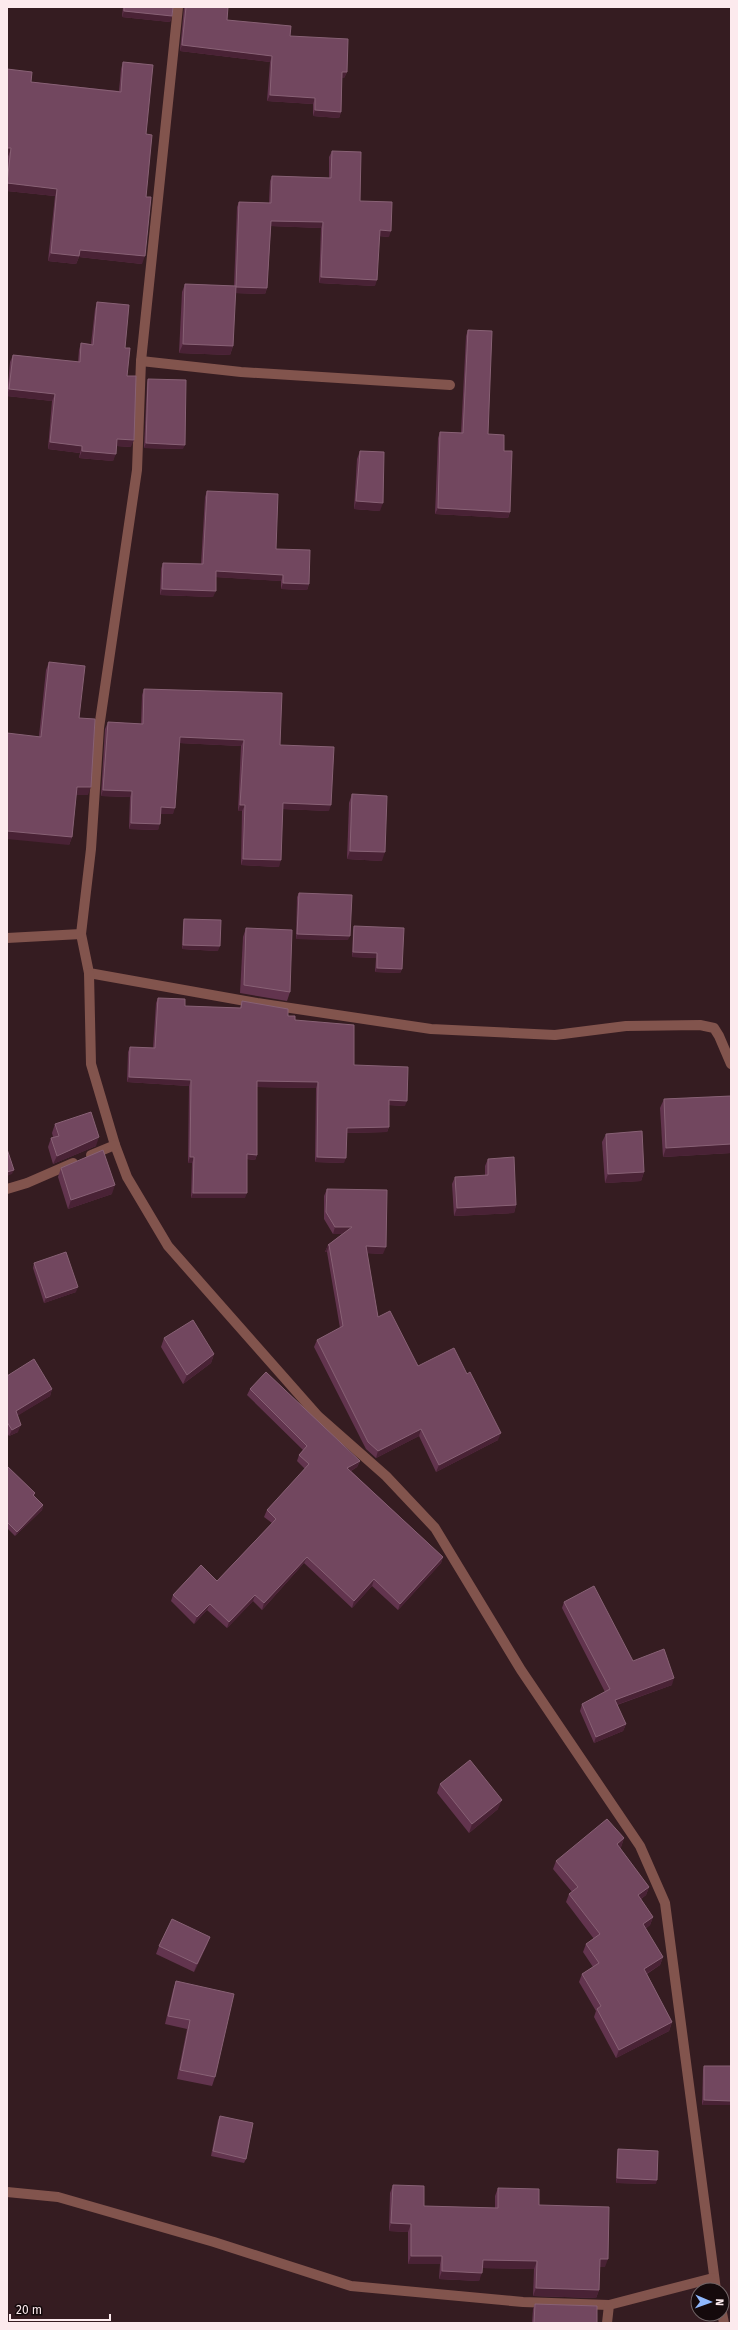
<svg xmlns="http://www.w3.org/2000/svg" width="738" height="2330" viewBox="0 0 738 2330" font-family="'Fira Sans',sans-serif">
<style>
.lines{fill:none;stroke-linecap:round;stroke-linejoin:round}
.minor{stroke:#82544d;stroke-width:10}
.wall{fill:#62344e}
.shaded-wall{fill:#492235}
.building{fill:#72475f;stroke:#886175}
</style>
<rect width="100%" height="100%" fill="#351c21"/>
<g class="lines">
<g class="minor">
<polyline points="141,361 241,372 450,385"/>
<polyline points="81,934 89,973 257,1003 431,1029 555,1035 626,1026 700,1025 714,1028 719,1036 731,1064"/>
<polyline points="7,938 81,934 91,849 99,728 137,470 141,361 178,7"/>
<polyline points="89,973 91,1064 115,1145 127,1177 168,1246 318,1416 386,1476 435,1528 521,1670 640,1846 665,1903 716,2290"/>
<polyline points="91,1155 115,1145"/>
<polyline points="7,1189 27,1183 73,1163"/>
<polyline points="7,2192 58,2197 214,2242 351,2286 523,2302 609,2305"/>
<polyline points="722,2313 724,2323"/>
<polyline points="607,2323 609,2305 713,2278"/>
</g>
</g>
<g class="wall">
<polygon points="123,7 173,7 172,16 170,22 122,17"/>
<polygon points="184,7 228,7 227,20 290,36 347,72 344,78 342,78 341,112 339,118 313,116 313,104 267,101 270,62 180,51"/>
<polygon points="123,62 146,134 146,197 142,264 79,257 76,264 48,261 55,196 7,191 7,165 8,156 31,82 119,91 121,69"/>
<polygon points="332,151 360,201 389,237 379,236 375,286 319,283 321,228 271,226 267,288 265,294 235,293 233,346 230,355 179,353 182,292 185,284 234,286 237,207 239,202 269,203 270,181 272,176 329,178 329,157"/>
<polygon points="97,302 125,348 131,447 117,446 113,461 79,458 80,453 48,449 52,401 7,396 10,362 13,355 78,362 79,350 81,343 91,344 95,309"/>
<polygon points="468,330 488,434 504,451 510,512 508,518 435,514 438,438 440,432 461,433 466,336"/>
<polygon points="148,379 183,449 144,448 147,383"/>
<polygon points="360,451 380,511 354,509 357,459"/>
<polygon points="207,491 276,549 309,584 307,590 281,589 281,581 216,577 213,597 160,595 161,569 163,563 201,564 205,497"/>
<polygon points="49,662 79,718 88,795 76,795 72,837 69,845 39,736 46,670"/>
<polygon points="144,689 280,745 329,811 283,809 279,867 241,865 242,811 238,811 241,746 180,743 173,814 161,814 158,830 129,829 130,797 101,796 105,729 108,722 141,724 142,695"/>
<polygon points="352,794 382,861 347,859 349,803"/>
<polygon points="299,893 348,940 296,939 297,897"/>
<polygon points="184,919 218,951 182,949 183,923"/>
<polygon points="354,926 402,969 400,973 375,972 376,958 352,957 353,930"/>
<polygon points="246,928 290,992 287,1001 240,993 243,937"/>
<polygon points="158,998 185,1006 240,1008 242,1001 288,1016 295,1020 405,1106 389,1105 389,1127 387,1132 347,1133 344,1163 315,1162 316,1088 257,1087 257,1155 255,1160 247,1159 245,1198 191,1198 192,1163 188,1163 189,1086 127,1082 128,1052 130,1047 153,1048 156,1003"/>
<polygon points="731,1096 731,1153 663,1157 660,1108 664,1099"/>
<polygon points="55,1124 96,1146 53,1164 48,1147 51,1138 53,1137 52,1133"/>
<polygon points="606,1134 644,1172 641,1181 605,1183 602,1142"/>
<polygon points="488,1159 516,1205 514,1213 454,1216 452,1184 455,1177 485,1176 485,1166"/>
<polygon points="61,1168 112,1194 68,1209 58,1177"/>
<polygon points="327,1189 383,1254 367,1253 378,1317 418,1366 498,1440 436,1472 419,1436 376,1458 366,1449 314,1347 317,1340 340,1328 327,1252 325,1252 328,1245 342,1234 333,1234 324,1219 324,1196"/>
<polygon points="34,1263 76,1292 44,1303 33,1268"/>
<polygon points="164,1338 214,1354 211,1363 183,1384 161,1347"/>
<polygon points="7,1376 52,1389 50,1396 18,1415 18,1432 9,1436 7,1433"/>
<polygon points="250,1389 360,1461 357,1467 351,1471 443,1557 441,1563 398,1610 372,1586 352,1608 304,1563 262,1610 253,1601 227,1628 207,1610 194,1624 171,1601 173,1595 217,1581 272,1523 264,1517 267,1510 305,1469 297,1461 299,1455 303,1450 247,1395"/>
<polygon points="7,1466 35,1493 34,1496 43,1505 42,1510 15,1536 7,1528"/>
<polygon points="564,1602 633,1661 672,1685 617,1705 626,1724 623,1731 594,1743 580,1711 582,1704 605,1692 562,1608"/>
<polygon points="440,1784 498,1809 469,1833 437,1793"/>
<polygon points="624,1838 621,1847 620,1848 649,1887 646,1895 641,1899 653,1917 650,1925 645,1929 663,1957 660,1965 647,1974 672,2022 669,2031 616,2058 594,2017 596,2011 579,1982 582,1974 593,1967 583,1952 586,1944 594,1939 566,1902 569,1894 572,1892 553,1869 556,1861"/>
<polygon points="210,1937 207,1945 194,1972 156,1954 159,1946"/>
<polygon points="176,1981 215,2077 212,2086 177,2079 187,2029 165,2024 173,1990"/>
<polygon points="704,2066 731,2105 702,2105 703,2070"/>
<polygon points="220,2116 246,2159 244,2163 211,2156 218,2120"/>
<polygon points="618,2149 656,2184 616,2183 617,2154"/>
<polygon points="393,2185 424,2206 495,2208 495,2196 498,2188 539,2205 605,2267 599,2267 599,2290 596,2298 533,2296 534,2269 482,2268 479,2281 439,2279 440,2264 408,2264 408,2232 389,2231 390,2193"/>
<polygon points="535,2304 597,2323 532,2323 533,2309"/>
</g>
<g class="shaded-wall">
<polygon points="124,11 172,16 170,22 122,17"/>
<polygon points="182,45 272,56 270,62 180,51"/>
<polygon points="342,72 347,72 344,78 340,78"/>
<polygon points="270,95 315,98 313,104 267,101"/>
<polygon points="315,110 341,112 339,118 313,116"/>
<polygon points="7,148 11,148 8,156 7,156"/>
<polygon points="7,183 57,189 55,196 7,191"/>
<polygon points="271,221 323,222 321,228 269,226"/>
<polygon points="380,230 391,231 389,237 378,236"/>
<polygon points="80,250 145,256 142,264 79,257 76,264 48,261 51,253"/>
<polygon points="321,277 377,280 375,286 319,283"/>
<polygon points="236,287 267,288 265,294 234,293"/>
<polygon points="183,344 233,346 230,355 179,353"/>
<polygon points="9,389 55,394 52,401 7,396"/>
<polygon points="117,439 134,440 131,447 115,446"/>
<polygon points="50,442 82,446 80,453 48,449"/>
<polygon points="146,443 185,445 183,449 144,448"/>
<polygon points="82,451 116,454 113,461 79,458"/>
<polygon points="356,501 383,503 380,511 354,509"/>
<polygon points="438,508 510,512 508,518 435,514"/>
<polygon points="216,571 283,575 281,581 214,577"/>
<polygon points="283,583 309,584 307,590 281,589"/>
<polygon points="162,589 216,591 213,597 160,595"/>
<polygon points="180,737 244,740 241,746 178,743"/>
<polygon points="77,787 91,787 88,795 74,795"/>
<polygon points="103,790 132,791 130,797 101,796"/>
<polygon points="283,803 331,805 329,811 281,809"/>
<polygon points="240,805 245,805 242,811 238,811"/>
<polygon points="161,807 175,808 173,814 159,814"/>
<polygon points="131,823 160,824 158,830 129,829"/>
<polygon points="7,831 72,837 69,845 7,839"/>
<polygon points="350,851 385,852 382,861 347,859"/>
<polygon points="243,859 281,860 279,867 241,865"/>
<polygon points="297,934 350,936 348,940 296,939"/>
<polygon points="183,945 220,946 218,951 182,949"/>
<polygon points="353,952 377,953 376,958 352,957"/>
<polygon points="377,968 402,969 400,973 375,972"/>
<polygon points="129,1077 191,1080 189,1086 127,1082"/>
<polygon points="257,1081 318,1082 316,1088 255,1087"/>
<polygon points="389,1100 407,1101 405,1106 387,1105"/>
<polygon points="389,1127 387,1132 345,1133 347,1128"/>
<polygon points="99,1137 96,1146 53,1164 57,1156"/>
<polygon points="731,1144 731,1153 663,1157 666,1148"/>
<polygon points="247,1154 257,1155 255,1160 246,1159"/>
<polygon points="190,1157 194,1157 192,1163 188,1163"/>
<polygon points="317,1157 346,1158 344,1163 315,1162"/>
<polygon points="14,1170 12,1174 7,1176 7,1172"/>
<polygon points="644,1172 641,1181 605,1183 608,1174"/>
<polygon points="115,1185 112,1194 68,1209 71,1200"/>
<polygon points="193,1193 247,1193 245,1198 191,1198"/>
<polygon points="516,1205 514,1213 454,1216 457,1208"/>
<polygon points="335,1227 352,1227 349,1234 333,1234"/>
<polygon points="328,1245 329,1245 327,1252 325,1252"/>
<polygon points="366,1246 386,1247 383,1254 363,1253"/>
<polygon points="78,1287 76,1292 44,1303 46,1298"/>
<polygon points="214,1354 211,1363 183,1384 187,1375"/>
<polygon points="52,1389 50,1396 14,1418 16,1411"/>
<polygon points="21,1425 18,1432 9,1436 12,1430"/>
<polygon points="421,1429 419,1436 376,1458 378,1451"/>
<polygon points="501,1433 498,1440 436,1472 439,1465"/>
<polygon points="360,1461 357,1467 345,1474 347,1468"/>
<polygon points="43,1505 42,1510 15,1536 17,1532"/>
<polygon points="307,1557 304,1563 262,1610 264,1603"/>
<polygon points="443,1557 441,1563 398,1610 400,1604"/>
<polygon points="374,1579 372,1586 352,1608 354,1601"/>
<polygon points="255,1595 253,1601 227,1628 229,1622"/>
<polygon points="210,1604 207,1610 194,1624 197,1617"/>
<polygon points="674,1678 672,1685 613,1706 615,1700"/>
<polygon points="626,1724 623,1731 594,1743 596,1737"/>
<polygon points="502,1800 498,1809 469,1833 472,1824"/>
<polygon points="624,1838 621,1847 614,1853 617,1844"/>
<polygon points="649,1887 646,1895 635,1903 638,1895"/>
<polygon points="653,1917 650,1925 640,1933 643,1924"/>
<polygon points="210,1937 207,1945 194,1972 197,1964"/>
<polygon points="663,1957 660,1965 641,1977 644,1969"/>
<polygon points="672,2022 669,2031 616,2058 619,2050"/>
<polygon points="704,2100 731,2101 731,2105 702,2105"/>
<polygon points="617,2178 657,2180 656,2184 616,2183"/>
<polygon points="391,2223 411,2224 408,2232 389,2231"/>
<polygon points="411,2256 442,2256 440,2264 408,2264"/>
<polygon points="600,2259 608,2259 605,2267 597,2267"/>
<polygon points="483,2260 537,2261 534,2269 480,2268"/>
<polygon points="442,2271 482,2273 479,2281 439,2279"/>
<polygon points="536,2288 599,2290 596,2298 533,2296"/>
</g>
<g class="building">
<polygon points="124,7 173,7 172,16 124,11"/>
<polygon points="186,7 228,7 227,20 291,26 290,36 348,39 347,72 342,72 341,112 315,110 315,98 270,95 272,56 182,45"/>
<polygon points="123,62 153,65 146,134 152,135 146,197 151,197 145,256 80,250 79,256 51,253 57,189 7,183 11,148 7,148 7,69 32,72 31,82 121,92"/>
<polygon points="332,151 361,152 360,201 392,202 391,231 380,230 377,280 321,277 323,222 271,221 267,288 236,287 239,202 271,203 272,176 331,178"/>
<polygon points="185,284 236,286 233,346 183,344"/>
<polygon points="97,302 129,305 125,348 130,348 127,376 136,376 134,440 117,439 116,454 82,451 82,446 50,442 55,394 9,389 13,355 80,362 81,343 93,345"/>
<polygon points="468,330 492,331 488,434 504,435 504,451 512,451 510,512 438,508 440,432 463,433"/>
<polygon points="148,379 186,380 185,445 146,443"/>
<polygon points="360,451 384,452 383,503 356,501"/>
<polygon points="207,491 278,494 276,549 310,550 309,584 283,583 283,575 216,571 216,591 162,589 163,563 203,564"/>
<polygon points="49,662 85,666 79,718 95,719 91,787 77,787 72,837 7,831 7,733 41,737"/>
<polygon points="144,689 282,693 280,745 334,747 331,805 283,803 281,860 243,859 245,805 240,805 244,740 180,737 175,808 161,807 160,824 131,823 132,791 103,790 108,722 143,724"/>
<polygon points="352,794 387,796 385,852 350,851"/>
<polygon points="299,893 352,895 350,936 297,934"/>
<polygon points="184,919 221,920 220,946 183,945"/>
<polygon points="354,926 404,928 402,969 377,968 377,953 353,952"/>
<polygon points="246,928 292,930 290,992 244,985"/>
<polygon points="158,998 185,999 185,1006 241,1008 242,1001 288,1009 288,1016 295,1016 295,1020 354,1025 354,1065 408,1067 407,1101 389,1100 389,1127 347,1128 346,1158 317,1157 318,1082 257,1081 257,1155 247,1154 247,1193 193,1193 194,1157 190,1157 191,1080 129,1077 130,1047 155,1048"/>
<polygon points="731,1096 731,1144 666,1148 664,1099"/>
<polygon points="91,1112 99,1137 57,1156 51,1138 59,1136 55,1124"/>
<polygon points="642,1131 644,1172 608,1174 606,1134"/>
<polygon points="7,1149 14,1170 7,1172"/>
<polygon points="103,1150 115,1185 71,1200 61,1168"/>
<polygon points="514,1157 516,1205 457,1208 455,1177 488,1175 488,1159"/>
<polygon points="327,1189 387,1190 386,1247 366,1246 378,1317 390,1311 418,1366 454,1348 467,1374 470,1372 501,1433 439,1465 421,1429 378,1451 368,1442 317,1340 343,1326 329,1245 328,1245 352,1227 335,1227 326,1212"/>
<polygon points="66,1252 78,1287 46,1298 34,1263"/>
<polygon points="193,1320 214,1354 187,1375 164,1338"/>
<polygon points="34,1359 52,1389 16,1411 21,1425 12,1430 7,1422 7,1376"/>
<polygon points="266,1372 360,1461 347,1468 443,1557 400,1604 374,1579 354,1601 307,1557 264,1603 255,1595 229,1622 210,1604 197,1617 173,1595 201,1565 217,1581 276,1519 267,1510 309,1464 299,1455 307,1446 250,1389"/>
<polygon points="7,1466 35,1493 33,1495 43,1505 17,1532 7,1522"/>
<polygon points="594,1586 633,1661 664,1649 674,1678 615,1700 626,1724 596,1737 582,1704 610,1689 564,1602"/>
<polygon points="470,1760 502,1800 472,1824 440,1784"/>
<polygon points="607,1819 624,1838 617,1844 649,1887 638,1895 653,1917 643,1924 663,1957 644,1969 672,2022 619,2050 597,2009 601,2006 582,1974 599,1963 586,1944 600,1934 569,1894 578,1887 556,1861"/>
<polygon points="172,1919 210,1937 197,1964 159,1946"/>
<polygon points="176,1981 234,1994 215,2077 180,2070 190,2020 168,2016"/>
<polygon points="704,2066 731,2066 731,2101 704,2100"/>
<polygon points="220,2116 253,2123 246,2159 213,2151"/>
<polygon points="618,2149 658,2151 657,2180 617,2178"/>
<polygon points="393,2185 424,2186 424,2206 498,2208 498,2188 539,2189 539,2205 609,2207 608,2259 600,2259 599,2290 536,2288 537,2261 483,2260 482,2273 442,2271 442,2256 411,2256 411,2224 391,2223"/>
<polygon points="535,2304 597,2306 597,2323 534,2323"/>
</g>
<rect width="738" height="2330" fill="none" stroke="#fceaed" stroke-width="16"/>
<g transform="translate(710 2302) rotate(92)"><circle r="19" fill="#150a0c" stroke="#716466"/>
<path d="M0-3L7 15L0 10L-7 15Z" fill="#8fb8fd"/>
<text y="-6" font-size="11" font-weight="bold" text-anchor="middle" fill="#fceaed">N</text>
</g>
<path d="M10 2314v6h100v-6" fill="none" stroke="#fceaed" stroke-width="2"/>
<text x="16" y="2314" font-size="12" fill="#fceaed" stroke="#150a0c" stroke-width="3" paint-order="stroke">20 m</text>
</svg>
